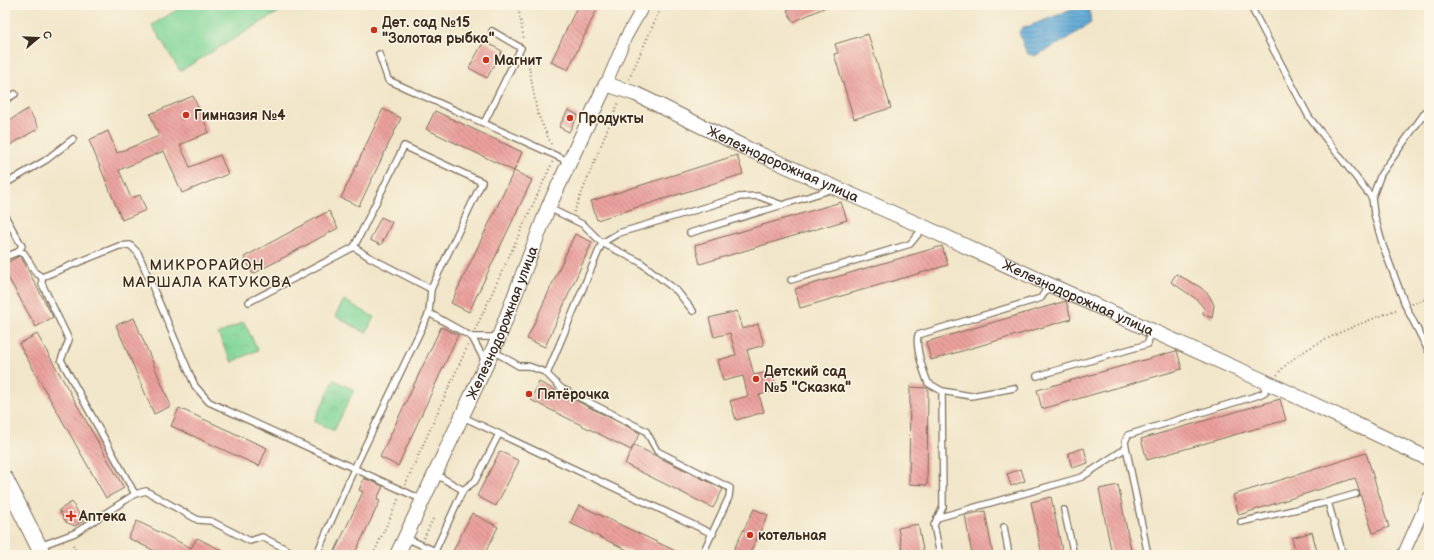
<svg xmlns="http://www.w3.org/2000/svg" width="1434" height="560" viewBox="0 0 1434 560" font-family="'Balsamiq Sans',sans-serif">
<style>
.park{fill:url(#park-crowns);stroke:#5e805c}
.pitch{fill:#81d699;stroke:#5e805c}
.water{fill:url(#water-rules);stroke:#4e6a7b}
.building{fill:url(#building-back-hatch)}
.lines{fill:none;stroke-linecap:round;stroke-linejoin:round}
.service-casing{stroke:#7b6c5a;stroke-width:8}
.minor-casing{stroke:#7b6c5a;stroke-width:13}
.tertiary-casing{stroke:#7b6c5a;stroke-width:16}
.secondary-casing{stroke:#7b6c5a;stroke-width:18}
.path{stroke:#7b6c5a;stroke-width:2;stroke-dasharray:1 3;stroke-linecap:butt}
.service{stroke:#fff;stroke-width:5.5}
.minor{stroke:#fff;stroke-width:11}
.tertiary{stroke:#fff;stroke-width:14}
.secondary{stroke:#fff;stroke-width:16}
.poi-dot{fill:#c8321e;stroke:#fcf5e5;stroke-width:1.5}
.labels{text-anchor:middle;stroke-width:3;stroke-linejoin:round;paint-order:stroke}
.poi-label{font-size:14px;font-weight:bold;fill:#3b2a1e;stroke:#fcf5e5;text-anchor:start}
.street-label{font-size:14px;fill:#3b2a1e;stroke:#fcf5e5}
.neighbourhood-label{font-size:15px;letter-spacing:1px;fill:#3b2a1e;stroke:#fcf5e5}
</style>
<defs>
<pattern id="park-crowns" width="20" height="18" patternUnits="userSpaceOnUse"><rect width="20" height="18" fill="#81d699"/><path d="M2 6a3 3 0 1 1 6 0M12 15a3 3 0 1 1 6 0" fill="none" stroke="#70b883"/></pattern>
<pattern id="water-rules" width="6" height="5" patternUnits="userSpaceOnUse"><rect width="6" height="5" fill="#61aad8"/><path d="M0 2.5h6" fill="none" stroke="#518baf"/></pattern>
<pattern id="building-back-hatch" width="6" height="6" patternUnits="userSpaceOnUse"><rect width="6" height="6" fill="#eba09d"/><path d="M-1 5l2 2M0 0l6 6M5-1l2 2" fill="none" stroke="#c0837f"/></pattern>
</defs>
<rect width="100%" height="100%" fill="#fcf5e5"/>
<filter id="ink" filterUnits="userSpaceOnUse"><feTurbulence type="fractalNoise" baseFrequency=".025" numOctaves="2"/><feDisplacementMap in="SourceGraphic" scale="8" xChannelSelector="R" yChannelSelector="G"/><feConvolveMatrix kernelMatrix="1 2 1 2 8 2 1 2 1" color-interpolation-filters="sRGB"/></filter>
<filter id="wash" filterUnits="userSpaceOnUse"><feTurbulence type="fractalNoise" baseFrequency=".012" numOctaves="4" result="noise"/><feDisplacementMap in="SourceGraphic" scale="16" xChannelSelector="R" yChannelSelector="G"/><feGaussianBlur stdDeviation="0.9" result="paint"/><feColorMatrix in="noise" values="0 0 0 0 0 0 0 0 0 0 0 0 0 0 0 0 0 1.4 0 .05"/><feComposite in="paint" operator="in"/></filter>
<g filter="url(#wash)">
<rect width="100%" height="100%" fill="#f1e6c9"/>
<g class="park">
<polygon points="244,322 258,350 232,362 218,334"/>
<polygon points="334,380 354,390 334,431 314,421"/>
</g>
<g class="pitch">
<polygon points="185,5 286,5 287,7 180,71 152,25"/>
<polygon points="344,300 374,317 366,333 335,316"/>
</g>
<polygon class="water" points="1078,5 1095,5 1089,8 1091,23 1060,43 1035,56 1028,54 1024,47 1019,32 1023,27 1029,26 1074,9"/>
<g id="blocks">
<g class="building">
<polygon points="578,5 599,5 568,70 551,62"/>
<polygon points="797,5 830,5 793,22 787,10"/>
<polygon points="868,34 891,108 854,119 834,54 838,53 835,44"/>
<polygon points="484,41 502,51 487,78 469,68"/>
<polygon points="193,96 209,132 180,145 190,167 220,155 228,174 182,193 164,151 119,170 131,198 140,195 146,210 122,220 89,140 108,131 117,153 159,136 150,114"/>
<polygon points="28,109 39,128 5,148 5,123"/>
<polygon points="383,109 401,118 359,206 341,198"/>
<polygon points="568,110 578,115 569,132 559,127"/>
<polygon points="435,111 522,152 514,171 426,129"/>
<polygon points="737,155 743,174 597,220 591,201"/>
<polygon points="514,171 532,180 469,312 451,303"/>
<polygon points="841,202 847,220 700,264 695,245"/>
<polygon points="329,211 338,228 253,274 244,257"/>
<polygon points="381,217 392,222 381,245 370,240"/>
<polygon points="575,234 592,242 545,347 527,339"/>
<polygon points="942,246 948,265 800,308 795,289"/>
<polygon points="19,256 21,257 53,317 36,327 5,272 5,264"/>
<polygon points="1176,274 1200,287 1209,295 1214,305 1212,318 1203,314 1204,308 1195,298 1171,282"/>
<polygon points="1066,301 1071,319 931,360 926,342"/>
<polygon points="737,311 742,329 758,324 764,345 747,350 754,375 772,371 777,390 759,395 764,412 736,420 730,401 748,396 743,376 723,381 718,360 736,355 730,333 714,337 709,318"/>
<polygon points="134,318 171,406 154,414 116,325"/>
<polygon points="441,327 458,335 398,466 380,457"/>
<polygon points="37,334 124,488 106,498 19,344"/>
<polygon points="1176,351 1177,351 1182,369 1042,409 1037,390"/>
<polygon points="539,382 640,433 631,450 531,400"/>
<polygon points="910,387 928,388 927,485 909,484"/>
<polygon points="1280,399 1286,420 1147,460 1141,439"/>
<polygon points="179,408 267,448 259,466 171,426"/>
<polygon points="634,445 723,489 713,508 625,464"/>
<polygon points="1084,448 1088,463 1072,468 1068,453"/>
<polygon points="500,451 519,461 496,506 477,496"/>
<polygon points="1366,453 1389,527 1373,533 1355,478 1239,515 1233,495"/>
<polygon points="1021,469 1025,481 1011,486 1007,474"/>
<polygon points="364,478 383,486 377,499 380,501 354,555 333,555 363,492 359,490"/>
<polygon points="1118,485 1132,555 1112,555 1099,489"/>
<polygon points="1051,497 1063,555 1042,555 1031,502"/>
<polygon points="72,502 83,521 75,526 66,522 59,510"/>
<polygon points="579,505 684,555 638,555 570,523"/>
<polygon points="754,509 768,515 749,555 731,555"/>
<polygon points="985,511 993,555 972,555 965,515"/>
<polygon points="472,513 498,527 484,555 451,555"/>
<polygon points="137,521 191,548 197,538 231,555 163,555 128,538"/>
<polygon points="918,524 924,555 903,555 898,528"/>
<polygon points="1312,532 1318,555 1297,555 1292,538"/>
</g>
</g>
</g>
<g filter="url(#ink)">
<use href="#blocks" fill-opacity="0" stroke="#7b6c5a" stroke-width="1"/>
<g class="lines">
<g class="service-casing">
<g id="service">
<polyline points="1250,5 1309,117 1372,198"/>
<polyline points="379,54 388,80 570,162"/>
<polyline points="5,100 15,94"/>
<polyline points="1429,107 1381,174 1372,198 1374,214 1383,246 1406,307 1429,352"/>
<polyline points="484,123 521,48 492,31"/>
<polyline points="5,184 46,160 73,139"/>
<polyline points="5,216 22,246 18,252"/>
<polyline points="690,233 782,205"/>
<polyline points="602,243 619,233 739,197 758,196 782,205 833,189"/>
<polyline points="602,243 640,262 677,291 693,311"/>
<polyline points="354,247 369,257 431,289"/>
<polyline points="5,257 18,252 24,253 36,273 42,277 119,246 130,245 138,253 195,386 209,402 423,500"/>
<polyline points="42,277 42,284 69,340 61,360 135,494"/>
<polyline points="791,280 910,244 924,227"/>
<polyline points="249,302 354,247 404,146 482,182 431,289 429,313 354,469 319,549"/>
<polyline points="429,313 472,337 499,337"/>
<polyline points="472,337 486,363"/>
<polyline points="493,351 519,366 528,366 545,372 561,388 646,431 657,451 730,488 729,497 702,555"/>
<polyline points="547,374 602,243 584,225 549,208"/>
<polyline points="1037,376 1148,344 1150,331"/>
<polyline points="942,391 971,396 1014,388"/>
<polyline points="463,417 713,534"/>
<polyline points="463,490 475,481 499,434"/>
<polyline points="1328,502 1343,555"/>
<polyline points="1064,510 1074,555"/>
<polyline points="937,518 1082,477 1126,448"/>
<polyline points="1241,522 1328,502 1356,494"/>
<polyline points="1004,527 1009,555"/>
<polyline points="406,538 435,551 463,490 435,474"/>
<polyline points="40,546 75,533 135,494 146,491 198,520 211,521 250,541 262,537 298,555"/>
<path d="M940,555l-6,-30 9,-18 -1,-116 -14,-8c-5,-13 -13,-35 -10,-48l123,-37 8,-13"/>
<polyline points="1148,555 1125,442 1128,435 1259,395 1265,392 1264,382"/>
</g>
</g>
<g class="minor-casing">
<g id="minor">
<polyline points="606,84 626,37 644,5"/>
<polyline points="1403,555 1429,497"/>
</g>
</g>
<g class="tertiary-casing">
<g id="tertiary">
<path id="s1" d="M397,555l102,-218 49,-129 58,-124 30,10 112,55 176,78 126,58 214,96 165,78"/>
</g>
</g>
<g class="secondary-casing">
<polyline id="secondary" points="5,479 43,555"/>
</g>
<g class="path">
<polyline points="518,5 524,40"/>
<polyline points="527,55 537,112 551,144"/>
<polyline points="629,79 662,5"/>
<polyline points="574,212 619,101"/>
<polyline points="1412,304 1429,298"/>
<polyline points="475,330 553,161"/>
<path d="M1277,375c20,-29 88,-53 121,-66"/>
<polyline points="405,485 468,345"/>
<polyline points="424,538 433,519"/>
<polyline points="73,545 78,555"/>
<polyline points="373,555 399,498"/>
</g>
<use href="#service" class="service"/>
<use href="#minor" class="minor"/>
<use href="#tertiary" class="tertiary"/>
<use href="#secondary" class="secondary"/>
</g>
</g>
<g class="poi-dot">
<circle cx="374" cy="30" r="4"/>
<circle cx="486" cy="60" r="4"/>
<circle cx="186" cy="115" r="4"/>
<circle cx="570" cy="118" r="4"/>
<circle cx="756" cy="379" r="4"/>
<circle cx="529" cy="394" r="4"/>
<path d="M69 510h4v4h4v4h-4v4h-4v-4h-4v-4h4z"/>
<circle cx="750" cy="535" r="4"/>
</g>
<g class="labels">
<g class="poi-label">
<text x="382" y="27">Дет. сад №15<tspan x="382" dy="16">"Золотая рыбка"</tspan></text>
<text x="494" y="65">Магнит</text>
<text x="194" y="120">Гимназия №4</text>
<text x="578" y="123">Продукты</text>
<text x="764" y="376">Детский сад<tspan x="764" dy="16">№5 "Сказка"</tspan></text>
<text x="537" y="399">Пятёрочка</text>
<text x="79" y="521">Аптека</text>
<text x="758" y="540">котельная</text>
</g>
<g class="street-label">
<text dy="5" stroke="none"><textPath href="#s1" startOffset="710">Железнодорожная улица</textPath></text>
<text dy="5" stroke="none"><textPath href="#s1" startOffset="1034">Железнодорожная улица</textPath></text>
<text dy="5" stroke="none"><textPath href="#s1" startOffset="255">Железнодорожная улица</textPath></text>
</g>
<g class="neighbourhood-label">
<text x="207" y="270">МИКРОРАЙОН<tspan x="207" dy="17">МАРШАЛА КАТУКОВА</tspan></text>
</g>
</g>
<rect width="1434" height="560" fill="none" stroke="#fcf5e5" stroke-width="20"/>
<g transform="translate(38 38) rotate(71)" stroke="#fcf5e5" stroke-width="3" paint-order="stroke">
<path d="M0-3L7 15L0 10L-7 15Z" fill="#3b2a1e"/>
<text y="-6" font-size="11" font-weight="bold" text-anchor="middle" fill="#3b2a1e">С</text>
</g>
</svg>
